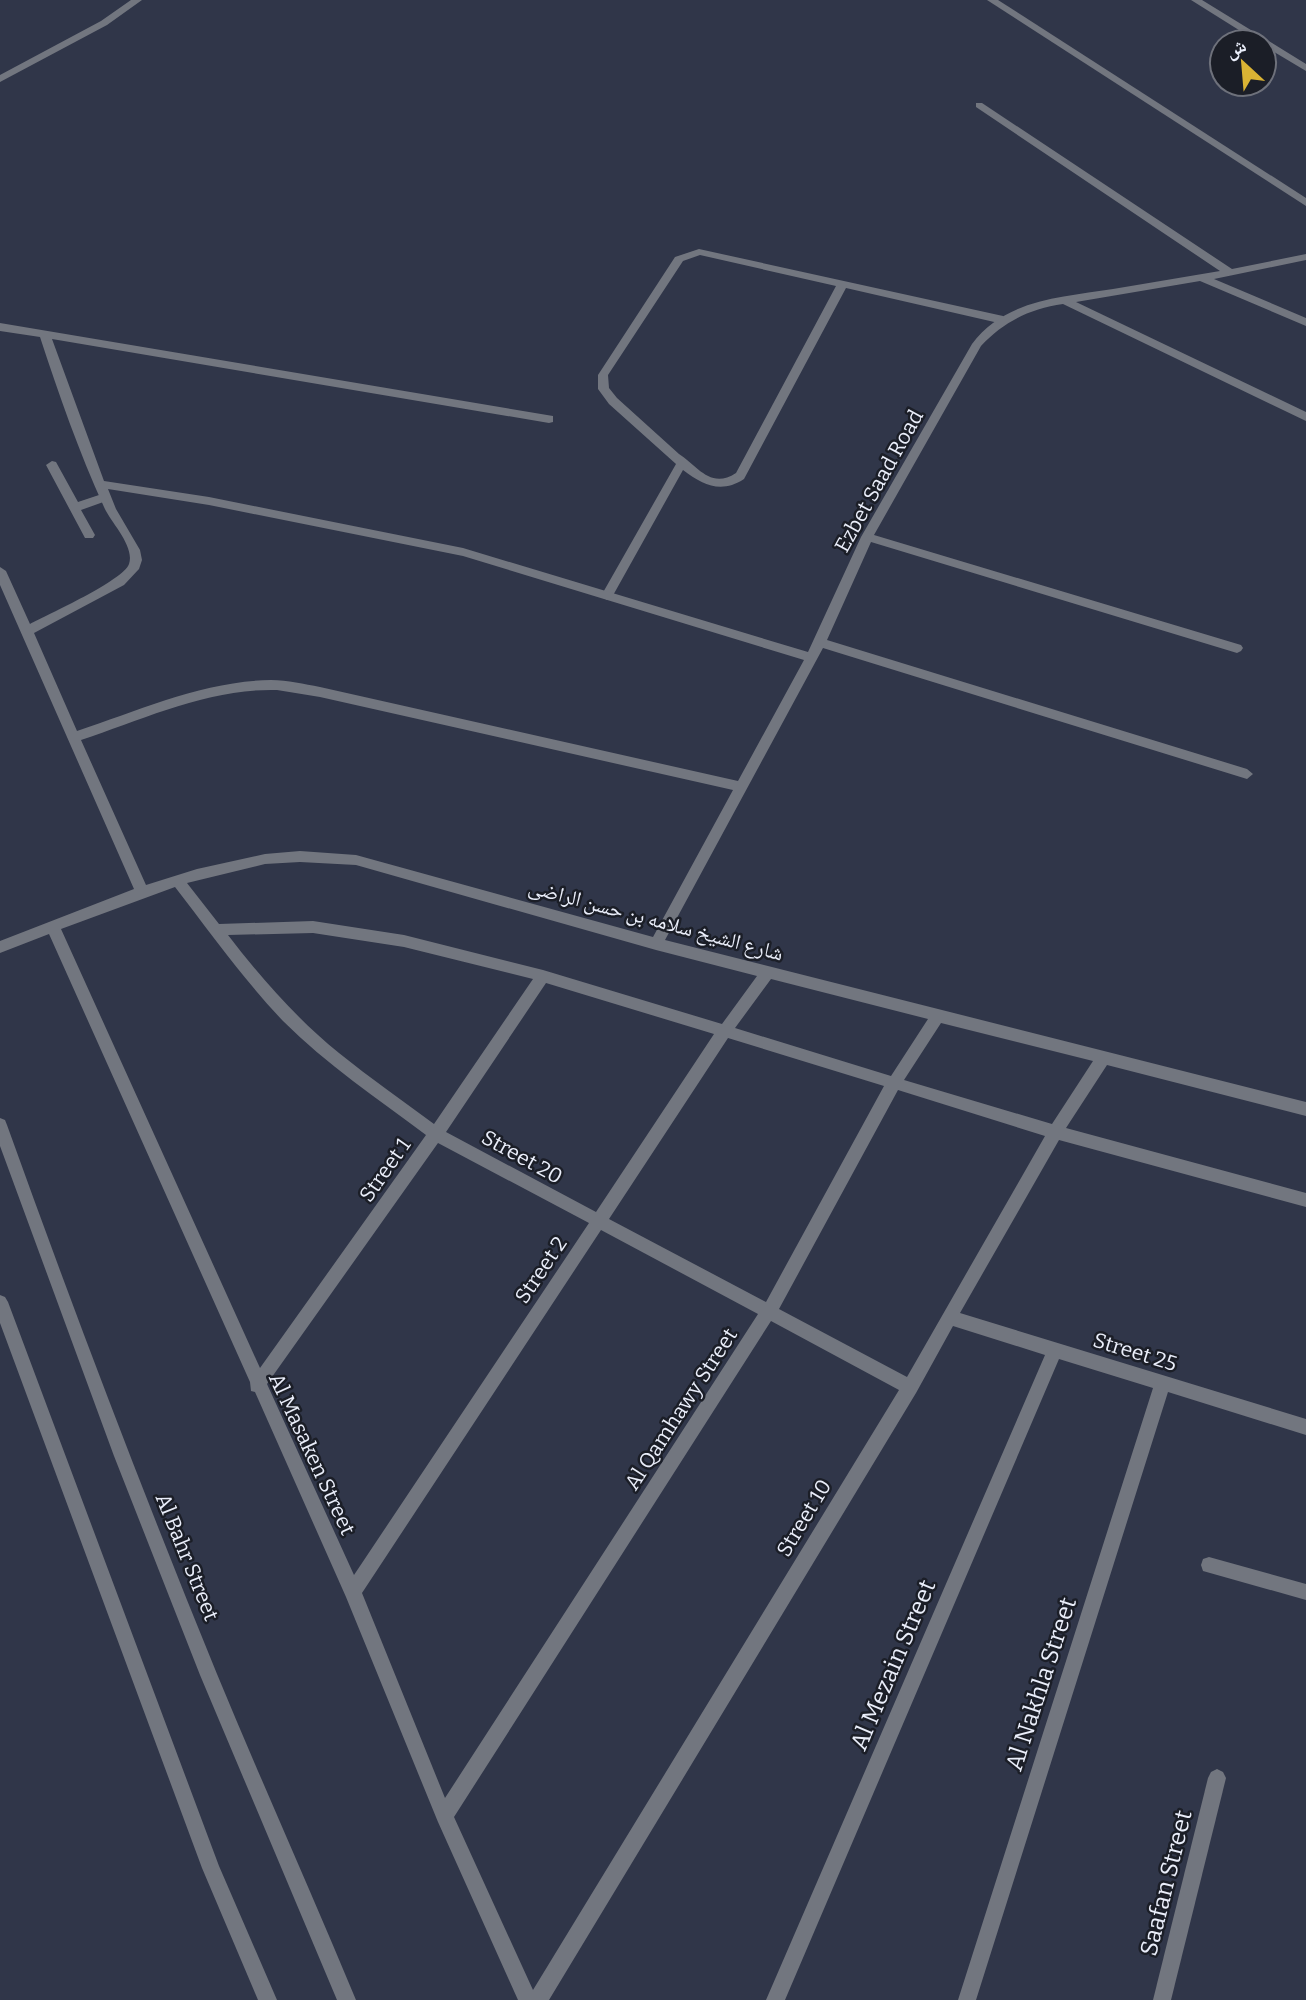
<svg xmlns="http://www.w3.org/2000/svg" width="1306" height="2000" viewBox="0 0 1306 2000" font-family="Bitter,'Noto Naskh Arabic',serif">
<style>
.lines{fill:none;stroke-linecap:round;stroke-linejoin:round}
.service{fill:#72767f;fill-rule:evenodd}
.minor{fill:#72767f;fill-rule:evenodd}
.tertiary{fill:#72767f;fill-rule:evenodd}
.labels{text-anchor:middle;stroke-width:5;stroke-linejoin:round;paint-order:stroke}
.street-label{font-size:21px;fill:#eaeefa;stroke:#1b1e27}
.near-street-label{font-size:24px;fill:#eaeefa;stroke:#1b1e27}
</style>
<rect width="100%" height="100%" fill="#303649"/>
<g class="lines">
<g class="service">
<path d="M699,249l304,67 5,4 -5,4 -157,-36 -102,191c-23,15 -41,6 -61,-9l-72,129 -4,1 -6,-4 75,-132 -67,-60 -11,-15v-14l77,-118zM700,255l136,31 -100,187c-26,17 -39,-8 -57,-19l-62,-56 -8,-10 -1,-13 75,-114z"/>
<polygon points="52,461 56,462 78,502 105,493 111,497 109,500 81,510 95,535 93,538 85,538 46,465"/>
</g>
<g class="minor">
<polygon points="131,0 142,0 107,25 0,82 0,75 101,21"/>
<polygon points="987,0 998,0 1306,198 1306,206"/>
<polygon points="1191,0 1202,0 1306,64 1306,71 1264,46 1264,42 1258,42"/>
<path d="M976,103h6l250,166 74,-15v6l-92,19 92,39v8l-106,-45 -124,21 230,110v9l-243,-117c-33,5 -59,17 -82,42l-107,189 367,110 2,3 -2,3 -4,2 -366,-111 -44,98 420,129 6,5 -6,5 -424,-131 -158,292 641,162v14l-199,-51 -41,63 240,65v14l-247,-67 -99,173 346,106v16l-138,-43 -192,608h-18l195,-612 -94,-29 -274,641h-19l279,-645 -92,-29 -37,67 -367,607h-31l-80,-178 -92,-225 -91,-205 -4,-1 -1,-9 -201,-448 -49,19v-12l134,-52 -134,-304v-18l6,4 24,53c17,-9 94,-44 99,-60 6,-18 -18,-41 -25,-57 -25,-55 -45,-112 -64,-170l-40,-6v-8l553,93v6l-4,1 -497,-84 52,142 105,16 254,51 345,104 53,-115 111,-193c33,-45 91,-47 141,-55 36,-6 71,-12 107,-18l-244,-164zM108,489l101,16 254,51 341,104 -66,121 -418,-94c-16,-3 -32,-7 -49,-7 -67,1 -131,30 -194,51l-43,-98 90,-48 15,-16 3,-9 -2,-10 -24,-41zM277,690l43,7 413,93 -80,147 -297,-82 -56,-4 -35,3 -68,15 -51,16 -65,-145c63,-21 128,-52 196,-50zM300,862l56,3 300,85 101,26 -35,48 -179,-54 -139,-35 -91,-14 -94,3 -32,-41 78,-19zM175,887c35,45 68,92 108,134 43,43 95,78 143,114l-166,233 -199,-439zM313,933l91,14 129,32 -99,145c-31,-23 -64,-46 -95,-71 -42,-34 -78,-75 -111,-118zM771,979l157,40 -37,57 -156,-48zM546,983l168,51 -118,178 -150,-80zM941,1023l152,38 -41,63 -148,-44zM728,1038l156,48 -118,216 -157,-83zM898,1090l147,46 -138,241 -128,-68zM438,1143l151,80 -235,352 -87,-191zM601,1230l157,84 -313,484 -83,-205zM771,1321l128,69 -366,600 -79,-173z"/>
<polygon points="1209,1557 1306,1584 1306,1600 1203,1571 1201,1565 1203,1559"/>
<polygon points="1217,1769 1223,1772 1226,1778 1171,2000 1153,2000 1208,1778 1211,1772"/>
</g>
<g class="tertiary">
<path d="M0,1118l5,2 2,5c66,184 136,368 210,549 45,109 94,217 139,326h-19l-137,-325 -86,-219 -114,-310z"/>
<polygon points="0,1295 5,1297 8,1302 219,1866 277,2000 258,2000 202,1868 0,1323"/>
</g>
</g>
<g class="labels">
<g class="street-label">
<text transform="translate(879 481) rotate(-61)" y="7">Ezbet Saad Road</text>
<text transform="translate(656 920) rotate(15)" y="7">شارع الشيخ سلامه بن حسن الراضى</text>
<text transform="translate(522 1157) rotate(29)" y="7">Street 20</text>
<text transform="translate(385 1170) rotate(-55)" y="7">Street 1</text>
<text transform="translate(541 1270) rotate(-56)" y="7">Street 2</text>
<text transform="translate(1135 1352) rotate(17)" y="7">Street 25</text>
<text transform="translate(681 1409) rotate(-57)" y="7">Al Qamhawy Street</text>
<text transform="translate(312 1454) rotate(65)" y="7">Al Masaken Street</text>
<text transform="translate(804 1518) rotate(-59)" y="7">Street 10</text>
<text transform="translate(187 1557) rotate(68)" y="7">Al Bahr Street</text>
</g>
<g class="near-street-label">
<text transform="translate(893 1665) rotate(-67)" y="8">Al Mezain Street</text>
<text transform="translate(1041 1684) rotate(-72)" y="8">Al Nakhla Street</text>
<text transform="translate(1166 1883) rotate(-76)" y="8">Saafan Street</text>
</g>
</g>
<g transform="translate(1243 63) rotate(334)"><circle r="33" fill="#1b1e27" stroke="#6e717b" stroke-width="2"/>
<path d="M0-5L12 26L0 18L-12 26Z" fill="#dab334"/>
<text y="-10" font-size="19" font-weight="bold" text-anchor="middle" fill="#eaeefa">ش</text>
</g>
</svg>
